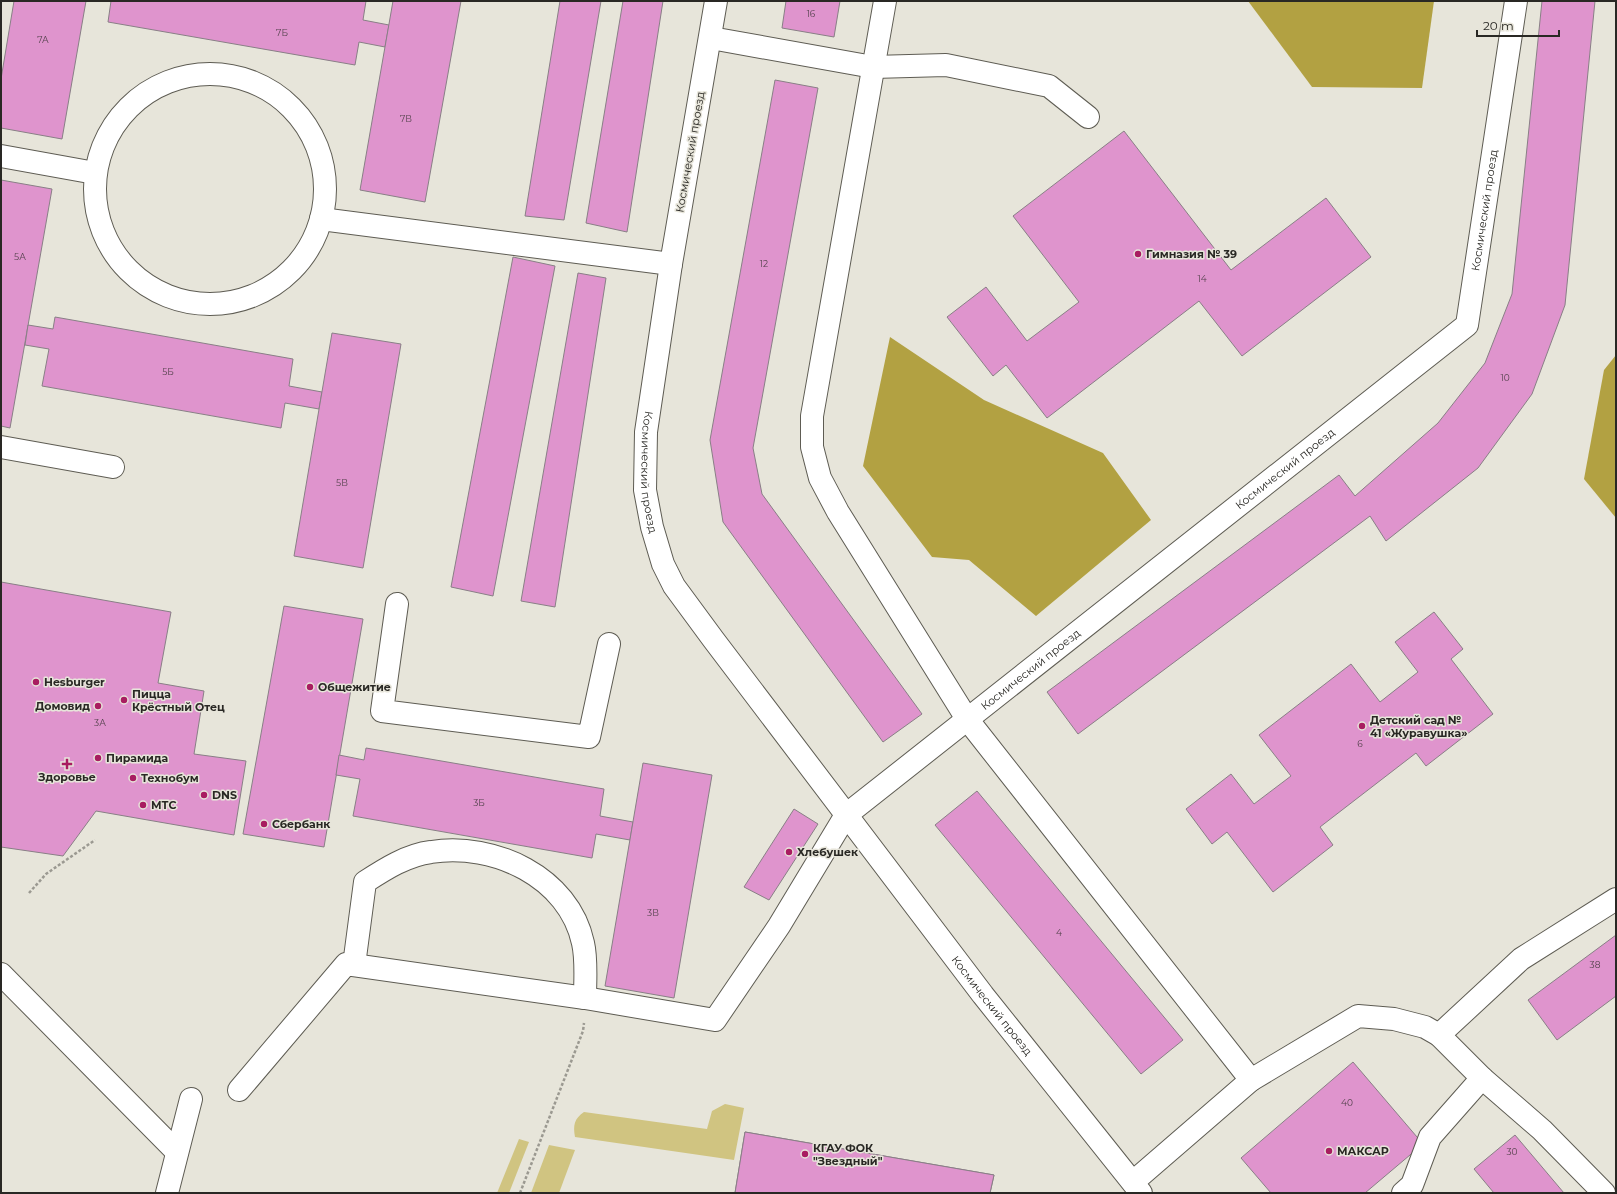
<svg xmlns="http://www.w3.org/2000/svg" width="1617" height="1194" viewBox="0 0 1617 1194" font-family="Montserrat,sans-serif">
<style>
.green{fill:#d0c481}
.forest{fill:#b2a142}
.building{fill:#df94cd;stroke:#897f86}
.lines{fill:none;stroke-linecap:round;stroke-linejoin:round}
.minor-casing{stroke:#5e5c53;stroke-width:24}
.path{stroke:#9b9991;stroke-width:2.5;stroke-dasharray:3 2;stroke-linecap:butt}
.minor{stroke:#fff;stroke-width:22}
.poi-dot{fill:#a81d60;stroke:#e7e5da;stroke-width:1.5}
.labels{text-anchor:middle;stroke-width:3;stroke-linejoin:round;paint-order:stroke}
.number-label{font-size:9px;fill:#56434e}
.street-label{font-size:11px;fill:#292824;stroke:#e7e5da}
.poi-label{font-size:11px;font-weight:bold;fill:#292824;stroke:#e7e5da;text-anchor:start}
</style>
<rect width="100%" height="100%" fill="#e7e5da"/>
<g class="green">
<path d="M725,1104l19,4 -10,52 -159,-23c-2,-12 -1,-18 9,-25l123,17 5,-18z"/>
<polygon points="519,1139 529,1142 509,1193 497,1193"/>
<polygon points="549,1145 575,1150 559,1193 531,1193"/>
</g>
<g class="forest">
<polygon points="1248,1 1434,1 1422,88 1312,87"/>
<polygon points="890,337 984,400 1103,453 1151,520 1036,616 969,560 932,557 863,466"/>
<polygon points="1616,355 1616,518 1584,479 1604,370"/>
</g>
<g class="building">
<polygon points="14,1 86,1 62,139 1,128 1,79"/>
<polygon points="111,1 366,1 363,20 389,25 385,47 359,42 355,65 108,22"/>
<polygon points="393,1 461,1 425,202 360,190"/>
<polygon points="560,1 601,1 564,220 525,216"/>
<polygon points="623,1 663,1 627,232 586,223"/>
<polygon points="786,1 840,1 834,37 782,28"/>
<polygon points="1542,1 1595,1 1565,305 1532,394 1478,468 1386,541 1370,516 1078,734 1047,692 1339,475 1355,496 1438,423 1485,363 1512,294"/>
<polygon points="775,80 818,88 753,448 762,494 922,714 883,742 723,522 710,440"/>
<polygon points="1124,131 1231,270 1326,198 1371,257 1242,356 1199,301 1047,418 1006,365 993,376 947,317 986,287 1027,341 1079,302 1013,216"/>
<polygon points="1,180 52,189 10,428 1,426"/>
<polygon points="513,257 555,266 493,596 451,587"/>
<polygon points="578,273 606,278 555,607 521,601"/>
<polygon points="55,317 293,359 289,386 322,392 319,409 285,403 281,428 42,386 49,349 25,345 28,325 53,329"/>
<polygon points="332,333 401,344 363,568 294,556"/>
<polygon points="1,582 171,612 158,683 204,691 194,754 246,761 234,835 96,811 63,856 1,847"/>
<polygon points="284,606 363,619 324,847 243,834"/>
<polygon points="1434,612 1463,649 1451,659 1493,714 1426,766 1416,753 1320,827 1333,845 1273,892 1227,832 1212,844 1186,809 1231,774 1254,804 1291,776 1259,735 1351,664 1380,702 1418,672 1395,642"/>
<polygon points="366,748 604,789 600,816 633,822 630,840 596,834 592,858 353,816 360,779 336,775 339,755 364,760"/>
<polygon points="643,763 712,775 674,998 605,986"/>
<polygon points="977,791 1183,1040 1141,1074 935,825"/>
<polygon points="794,809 818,824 769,900 744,887"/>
<polygon points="1616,935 1616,996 1557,1040 1528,1000"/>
<polygon points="1353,1062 1423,1144 1365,1193 1271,1193 1241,1158"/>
<polygon points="745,1132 994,1175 990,1193 735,1193"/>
<polygon points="745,1132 994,1175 990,1193 735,1193"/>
<polygon points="1515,1135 1564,1193 1494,1193 1474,1169"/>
</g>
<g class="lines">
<g class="minor-casing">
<g id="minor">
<path id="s1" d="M716,1l-45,263 -25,168 -1,58 7,37 11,37 11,22 39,53 270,356 158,198"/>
<polyline points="885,1 812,416 812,447 820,478 838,512 967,719 1251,1080"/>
<polyline points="711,38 873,67 946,65 1049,86 1088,117"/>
<circle cx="210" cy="189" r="115"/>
<polyline points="1,156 95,173"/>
<polyline points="321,219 671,264"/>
<polyline points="1,447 113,467"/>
<polyline points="397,604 382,711 589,737 609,644"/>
<path d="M354,965l11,-83c20,-13 42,-27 66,-30 63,-10 138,25 152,91 4,17 2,38 2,55"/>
<polyline points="1,974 177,1152"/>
<polyline points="1439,1035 1521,959 1616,899"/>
<path id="s2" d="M239,1090l107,-126 239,34 130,22 64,-94 67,-111 621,-490 49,-324"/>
<polyline points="1133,1182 1251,1080 1358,1016 1394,1019 1425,1027 1439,1035 1482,1078 1542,1130 1604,1193"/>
<polyline points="167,1193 191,1099"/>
<polyline points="1403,1193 1412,1185 1430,1137 1482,1078"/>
</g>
</g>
<g class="path">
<polyline points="29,893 46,874 95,840"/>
<polyline points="520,1193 583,1031 584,1023"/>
</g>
<use href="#minor" class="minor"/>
</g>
<g class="poi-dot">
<circle cx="1138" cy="254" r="4"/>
<circle cx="36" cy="682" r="4"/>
<circle cx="310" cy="687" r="4"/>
<circle cx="124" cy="700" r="4"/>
<circle cx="98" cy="706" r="4"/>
<circle cx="1362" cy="726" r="4"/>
<circle cx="98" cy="758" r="4"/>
<path d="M65 758h4v4h4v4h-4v4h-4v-4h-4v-4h4z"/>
<circle cx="133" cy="778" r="4"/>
<circle cx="204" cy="795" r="4"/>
<circle cx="143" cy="805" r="4"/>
<circle cx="264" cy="824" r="4"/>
<circle cx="789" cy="852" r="4"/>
<circle cx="1329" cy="1151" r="4"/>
<circle cx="805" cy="1154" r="4"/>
</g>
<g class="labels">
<g class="number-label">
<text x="811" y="17">16</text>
<text x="282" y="36">7Б</text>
<text x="43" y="43">7А</text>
<text x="406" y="122">7В</text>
<text x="20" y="260">5А</text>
<text x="764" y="267">12</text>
<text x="1202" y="282">14</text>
<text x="168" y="375">5Б</text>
<text x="1505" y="381">10</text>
<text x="342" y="486">5В</text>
<text x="100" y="726">3А</text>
<text x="1360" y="747">6</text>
<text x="479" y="806">3Б</text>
<text x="653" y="916">3В</text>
<text x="1059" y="936">4</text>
<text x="1595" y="968">38</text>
<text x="1347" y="1106">40</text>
<text x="1512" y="1155">30</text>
</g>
<g class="street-label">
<text transform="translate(690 152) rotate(-80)" y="4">Космический проезд</text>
<text dy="4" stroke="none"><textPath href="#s2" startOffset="1689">Космический проезд</textPath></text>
<text dy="4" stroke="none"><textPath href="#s2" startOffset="1341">Космический проезд</textPath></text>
<text dy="4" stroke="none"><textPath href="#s1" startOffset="477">Космический проезд</textPath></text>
<text dy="4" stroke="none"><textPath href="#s2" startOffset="1017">Космический проезд</textPath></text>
<text dy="4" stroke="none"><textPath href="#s1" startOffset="1122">Космический проезд</textPath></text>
</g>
<g class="poi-label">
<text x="1146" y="258">Гимназия № 39</text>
<text x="44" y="686">Hesburger</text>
<text x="318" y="691">Общежитие</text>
<text x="132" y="698">Пицца<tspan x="132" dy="13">Крёстный Отец</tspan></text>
<text x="90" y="710" text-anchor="end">Домовид</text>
<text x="1370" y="724">Детский сад №<tspan x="1370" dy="13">41 «Журавушка»</tspan></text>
<text x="106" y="762">Пирамида</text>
<text x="67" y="781" text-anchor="middle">Здоровье</text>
<text x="141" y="782">Технобум</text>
<text x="212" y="799">DNS</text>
<text x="151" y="809">МТС</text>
<text x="272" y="828">Сбербанк</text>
<text x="797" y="856">Хлебушек</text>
<text x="813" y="1152">КГАУ ФОК<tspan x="813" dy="13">"Звездный"</tspan></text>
<text x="1337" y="1155">МАКСАР</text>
</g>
</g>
<rect width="1617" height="1194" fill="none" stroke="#292824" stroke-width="4"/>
<path d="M1477 30v6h82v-6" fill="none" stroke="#292824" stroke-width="2"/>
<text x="1483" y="30" font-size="12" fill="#292824" stroke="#e7e5da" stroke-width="3" paint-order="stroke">20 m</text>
</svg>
